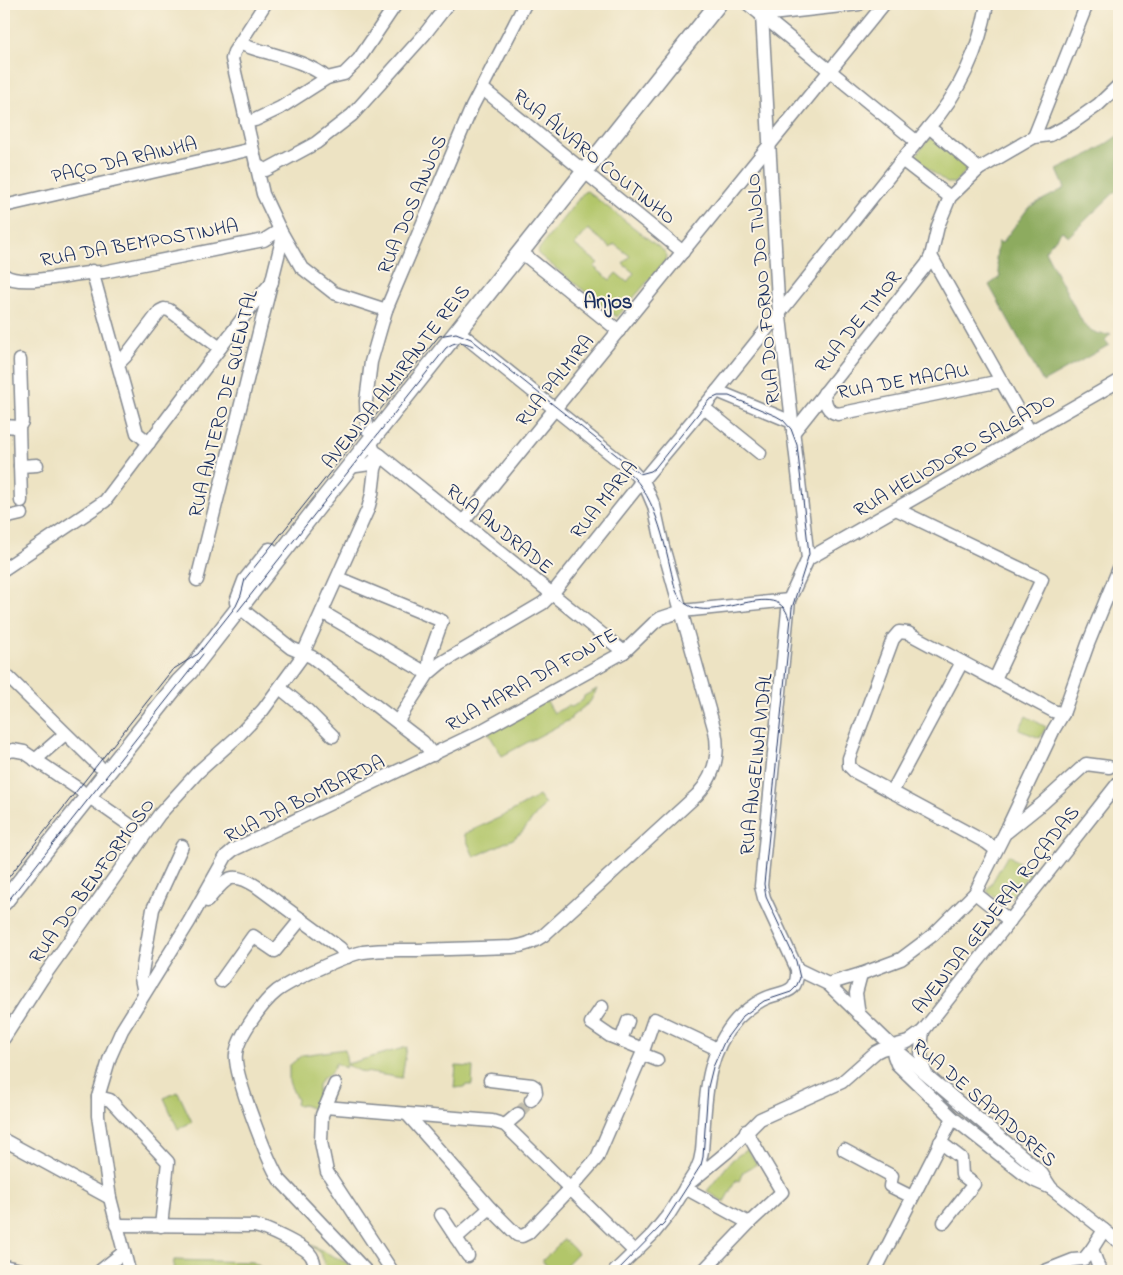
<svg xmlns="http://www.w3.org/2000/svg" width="1123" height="1275" viewBox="0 0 1123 1275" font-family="'Indie Flower',sans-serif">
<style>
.green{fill:#b2c66a;stroke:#667a64;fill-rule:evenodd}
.forest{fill:#8dab5e;stroke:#546d5e}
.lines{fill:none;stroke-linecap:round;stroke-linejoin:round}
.minor-tunnel{stroke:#c3bfaf;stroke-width:12;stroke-dasharray:12 6;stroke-linecap:butt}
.minor-casing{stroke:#848990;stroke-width:15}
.major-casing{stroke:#848990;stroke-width:19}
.minor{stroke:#fff;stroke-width:12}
.major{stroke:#fff;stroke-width:16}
.tram{stroke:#1b2f5e;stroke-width:1}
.labels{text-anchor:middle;stroke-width:4;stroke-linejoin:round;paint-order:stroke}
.street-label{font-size:20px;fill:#1b2f5e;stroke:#fcf5e5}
.neighbourhood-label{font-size:21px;font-weight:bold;fill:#1b2f5e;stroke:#fcf5e5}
</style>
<rect width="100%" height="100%" fill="#fcf5e5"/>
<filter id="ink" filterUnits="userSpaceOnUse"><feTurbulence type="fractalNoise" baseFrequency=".02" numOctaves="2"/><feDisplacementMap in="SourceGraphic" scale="10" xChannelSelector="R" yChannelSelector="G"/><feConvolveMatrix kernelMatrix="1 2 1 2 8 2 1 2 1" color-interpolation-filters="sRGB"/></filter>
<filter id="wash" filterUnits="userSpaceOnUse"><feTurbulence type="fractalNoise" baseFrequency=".0096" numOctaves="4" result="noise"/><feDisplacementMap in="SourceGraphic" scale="20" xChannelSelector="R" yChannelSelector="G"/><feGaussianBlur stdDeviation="1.12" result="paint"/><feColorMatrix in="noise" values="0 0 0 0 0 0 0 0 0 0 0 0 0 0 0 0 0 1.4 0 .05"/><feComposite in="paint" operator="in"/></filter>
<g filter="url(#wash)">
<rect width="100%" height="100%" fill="#ede3c3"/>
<g class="green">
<polygon points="929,139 935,140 967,166 966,171 954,183 947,183 914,158"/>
<path d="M587,191l78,61 2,4 -1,4 -49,57 -79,-63 1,-5 45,-57zM588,229l23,19 3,-4 16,12 -7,8 11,9 -7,9 -11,-9 -6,7 -16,-13 4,-4 -23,-18z"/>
<polygon points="597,689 590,702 571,717 571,719 502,756 489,734 490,730 545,698 554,713 568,706 572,707 583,700 584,696"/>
<polygon points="1026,716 1046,727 1040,738 1019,730"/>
<polygon points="539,796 545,804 522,832 513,839 474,857 464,834 503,816"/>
<polygon points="1008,855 1032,871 1004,906 987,891"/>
<polygon points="407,1047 402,1078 365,1072 364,1073 347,1065 345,1068 336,1063 330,1074 322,1079 318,1085 318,1093 313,1109 303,1105 299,1106 296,1104 297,1100 289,1082 289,1066 302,1055 345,1049 347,1064"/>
<polygon points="456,1066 473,1067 472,1085 466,1085 465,1087 454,1088"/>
<polygon points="178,1092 192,1122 178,1129 164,1098"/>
<polygon points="747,1149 757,1164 743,1172 739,1181 736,1180 724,1202 707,1191 732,1160"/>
<polygon points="564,1239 578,1253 560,1271 552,1271 542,1261"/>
<path d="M309,1244l38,19 7,8h-29c0,-13 -5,-20 -16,-27z"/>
<polygon points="174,1260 253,1262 267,1271 173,1271"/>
</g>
<path class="forest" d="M1119,135v53l-50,48 -7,-5 -17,20 39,74c8,7 16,11 27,9l-6,6 4,5 -66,37 -54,-97 11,-8 -4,-18 2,-17 4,1 27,-36 36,-19 -8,-18 37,-18z"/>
</g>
<g filter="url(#ink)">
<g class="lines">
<polyline class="minor-tunnel" points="518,1114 531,1100"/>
<g class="minor-casing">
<g id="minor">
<polyline points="265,4 234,52 232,59 263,194 280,230 301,267 334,293 386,310"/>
<polyline points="748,4 917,142"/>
<polyline points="762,15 778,300 808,559"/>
<polyline points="762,15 859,4"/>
<path d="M240,43c8,5 16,6 26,9 20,6 44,12 61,26"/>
<polyline points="483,89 683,252"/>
<polyline points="246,122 255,120 280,108 327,78 344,74 359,59 396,4"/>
<path d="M929,127c30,-33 51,-79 58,-123"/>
<polyline points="1034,137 1087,4"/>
<polyline points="256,165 266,170 316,143 352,115 424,35 448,4"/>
<polyline points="979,169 1034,137 1050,135 1071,124 1098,105 1119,85"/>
<polyline points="4,206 252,149"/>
<polyline points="521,252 619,331"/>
<polyline points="931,256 1030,432"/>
<polyline points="92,271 137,433 149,443"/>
<path d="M4,275c18,14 74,-4 99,-3l161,-32 16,-10"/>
<polyline points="118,364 125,357 160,311 164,309 169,310 220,348"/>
<polyline points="717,391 792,422"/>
<path d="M824,393c1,10 3,19 14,21l163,-33"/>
<polyline points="703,407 760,453"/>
<polyline points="4,426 19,427"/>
<polyline points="19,427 21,501"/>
<polyline points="19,427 22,422 20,360"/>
<polyline points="367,429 366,401 371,362 386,310 472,107 525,4"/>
<polyline points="793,433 927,264 931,256 938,226 950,197 979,169 929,127 902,160 950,197"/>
<polyline points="20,466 37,465"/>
<polyline points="349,467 370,464 380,455 624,652"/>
<polyline points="896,509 1042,579 995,679"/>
<polyline points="4,518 21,514"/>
<polyline points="463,522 884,4"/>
<polyline points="808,559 1119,381"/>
<polyline points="4,569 105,501 254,303 272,282"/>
<polyline points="338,578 442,621 430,655 428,674"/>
<polyline points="197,580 283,236"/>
<polyline points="240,608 291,648 312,657 423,742 433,755"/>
<polyline points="322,612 428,674"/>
<polyline points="4,673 99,766"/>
<polyline points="280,688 308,711 333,736"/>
<polyline points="397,722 428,674 441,663 543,603 552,594 642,481 717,391 902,160"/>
<polyline points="4,753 13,750 24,752 80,790"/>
<polyline points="35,760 65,734"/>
<polyline points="892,792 962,662"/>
<polyline points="88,796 144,835"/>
<polyline points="1007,832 1043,803 1086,764 1109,767"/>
<polyline points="996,850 987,843 855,772 849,766 849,758 893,639 899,632 908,633 1053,711 1063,714"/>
<polyline points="975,893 1010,921"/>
<path d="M207,901c18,-21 22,-32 49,-15l84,62 7,9"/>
<polyline points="797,969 828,984 892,1046 1033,1165 1042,1174 1051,1188"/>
<polyline points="221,981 253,936 275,951 301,919"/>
<polyline points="828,984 861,974 901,959 933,935 975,893 1005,833 1054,729 1063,714 1088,644 1119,568"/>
<polyline points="144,993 141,978 153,909 182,846"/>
<polyline points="602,1007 591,1023 610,1036 643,1049"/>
<polyline points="859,1015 856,993 861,974"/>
<path d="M923,1031c-2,17 -4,26 3,43"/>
<polyline points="4,1038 42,979 159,815 198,772 237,737 263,710 301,658 368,509 372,494 375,469 380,455 374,451 370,441"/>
<polyline points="621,1040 628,1021"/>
<polyline points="892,1046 894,1056 897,1064 953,1118 1024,1174 1035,1181 1051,1188 1119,1242"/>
<polyline points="657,1060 642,1054 654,1019 711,1046"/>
<polyline points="490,1080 532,1085 535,1087 536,1093 531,1100"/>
<polyline points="335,1084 322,1115 321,1142 327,1172 392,1271"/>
<polyline points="98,1097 110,1100 168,1162 161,1226"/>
<polyline points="325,1107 492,1121 505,1125 635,1252"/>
<polyline points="407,1114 490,1208 517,1235 522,1236 528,1233 570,1189 597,1158 642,1054"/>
<polyline points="505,1125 518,1114"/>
<polyline points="4,1140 110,1198"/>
<polyline points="940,1142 961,1158 962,1175 974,1184 944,1222"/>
<polyline points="844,1150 892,1176 890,1186 908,1195"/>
<polyline points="692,1181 727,1152 760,1119 842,1082 876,1052 882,1049 908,1042 923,1031 1119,782"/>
<polyline points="685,1188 749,1223"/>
<polyline points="441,1215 468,1256"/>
<path d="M116,1225l139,1c11,2 46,19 54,27 5,5 6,11 6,18"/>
<polyline points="456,1238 490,1208"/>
<polyline points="1092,1249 1100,1271"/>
<polyline points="4,1266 25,1271"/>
<polyline points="100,1271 124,1252"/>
<polyline points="129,1271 110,1198 98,1116 98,1097 110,1057 122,1030 189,922 226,856 233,850 479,732 624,652 654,623 661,618 682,611 789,600"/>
<path d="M366,1271l-87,-92c-11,-18 -46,-106 -43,-125 2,-18 27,-52 41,-63 17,-12 66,-35 86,-39 18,-3 36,-2 54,-2 31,-1 63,-2 95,-3 12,-1 22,-5 32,-12l153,-140c17,-18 23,-39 18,-64l-52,-184 -9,-41 -9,-21 -12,-13 -175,-141"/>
<path d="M615,1271l38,-37 16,-20 27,-43 4,-10 2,-10c4,-47 1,-94 35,-132 7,-7 16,-14 25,-19 18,-10 37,-3 35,-31l-33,-71 -3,-12 28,-286 19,-41"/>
<polyline points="703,1271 749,1223 782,1192 746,1131"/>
<polyline points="875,1271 953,1118"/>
<polyline points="1045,1271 1073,1260 1084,1259 1092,1249 1104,1230"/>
</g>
</g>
<g class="major-casing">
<g id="major">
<polyline points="238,602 246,581 270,551"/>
<polyline points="4,902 179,682 190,671 316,509 718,4"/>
</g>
</g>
<use href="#minor" class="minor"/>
<use href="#major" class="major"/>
<g class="tram">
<path d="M628,472c30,25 38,80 47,116 19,55 102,-20 114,31"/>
<path d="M238,611l208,-263c9,-7 17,-7 27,-2"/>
<polyline points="4,883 172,670 198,654 236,606 241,595 245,579 439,336 456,333 471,339 640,474 651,471 655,468 709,400 718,396 729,396 776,416 783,420 791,429 797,445 809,554 792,608 764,884 766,897 796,961 800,978 796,987 791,992 764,1001 743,1016 725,1040 713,1067 708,1087 703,1157 701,1165 664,1223 617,1271"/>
<polyline points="4,906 203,654"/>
</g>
</g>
</g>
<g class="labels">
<g class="street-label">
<text transform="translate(595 156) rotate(39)" y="7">RUA ÁLVARO COUTINHO</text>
<text transform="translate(124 159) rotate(-13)" y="7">PAÇO DA RAINHA</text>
<text transform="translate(411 204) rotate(-67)" y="7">RUA DOS ANJOS</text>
<text transform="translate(139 242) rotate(-10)" y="7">RUA DA BEMPOSTINHA</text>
<text transform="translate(762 289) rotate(-95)" y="7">RUA DO FORNO DO TIJOLO</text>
<text transform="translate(857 321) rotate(-51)" y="7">RUA DE TIMOR</text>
<text transform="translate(395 376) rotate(-52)" y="7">AVENIDA ALMIRANTE REIS</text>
<text transform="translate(554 380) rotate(-51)" y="7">RUA PALMIRA</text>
<text transform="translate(903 380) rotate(-10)" y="7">RUA DE MACAU</text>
<text transform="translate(222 403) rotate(-76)" y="7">RUA ANTERO DE QUENTAL</text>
<text transform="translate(954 454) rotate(-30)" y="7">RUA HELIODORO SALGADO</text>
<text transform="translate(603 499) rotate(-51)" y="7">RUA MARIA</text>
<text transform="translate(500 528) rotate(39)" y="7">RUA ANDRADE</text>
<text transform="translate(531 679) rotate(-29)" y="7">RUA MARIA DA FONTE</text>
<text transform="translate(755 764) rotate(-84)" y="7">RUA ANGELINA VIDAL</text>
<text transform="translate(304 798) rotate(-26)" y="7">RUA DA BOMBARDA</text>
<text transform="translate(91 880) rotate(-54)" y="7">RUA DO BENFORMOSO</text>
<text transform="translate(995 909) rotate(-52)" y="7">AVENIDA GENERAL ROÇADAS</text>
<text transform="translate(985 1102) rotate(41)" y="7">RUA DE SAPADORES</text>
</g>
<g class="neighbourhood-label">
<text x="608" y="308">Anjos</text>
</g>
</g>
<rect width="1123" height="1275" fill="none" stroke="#fcf5e5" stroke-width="20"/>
</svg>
